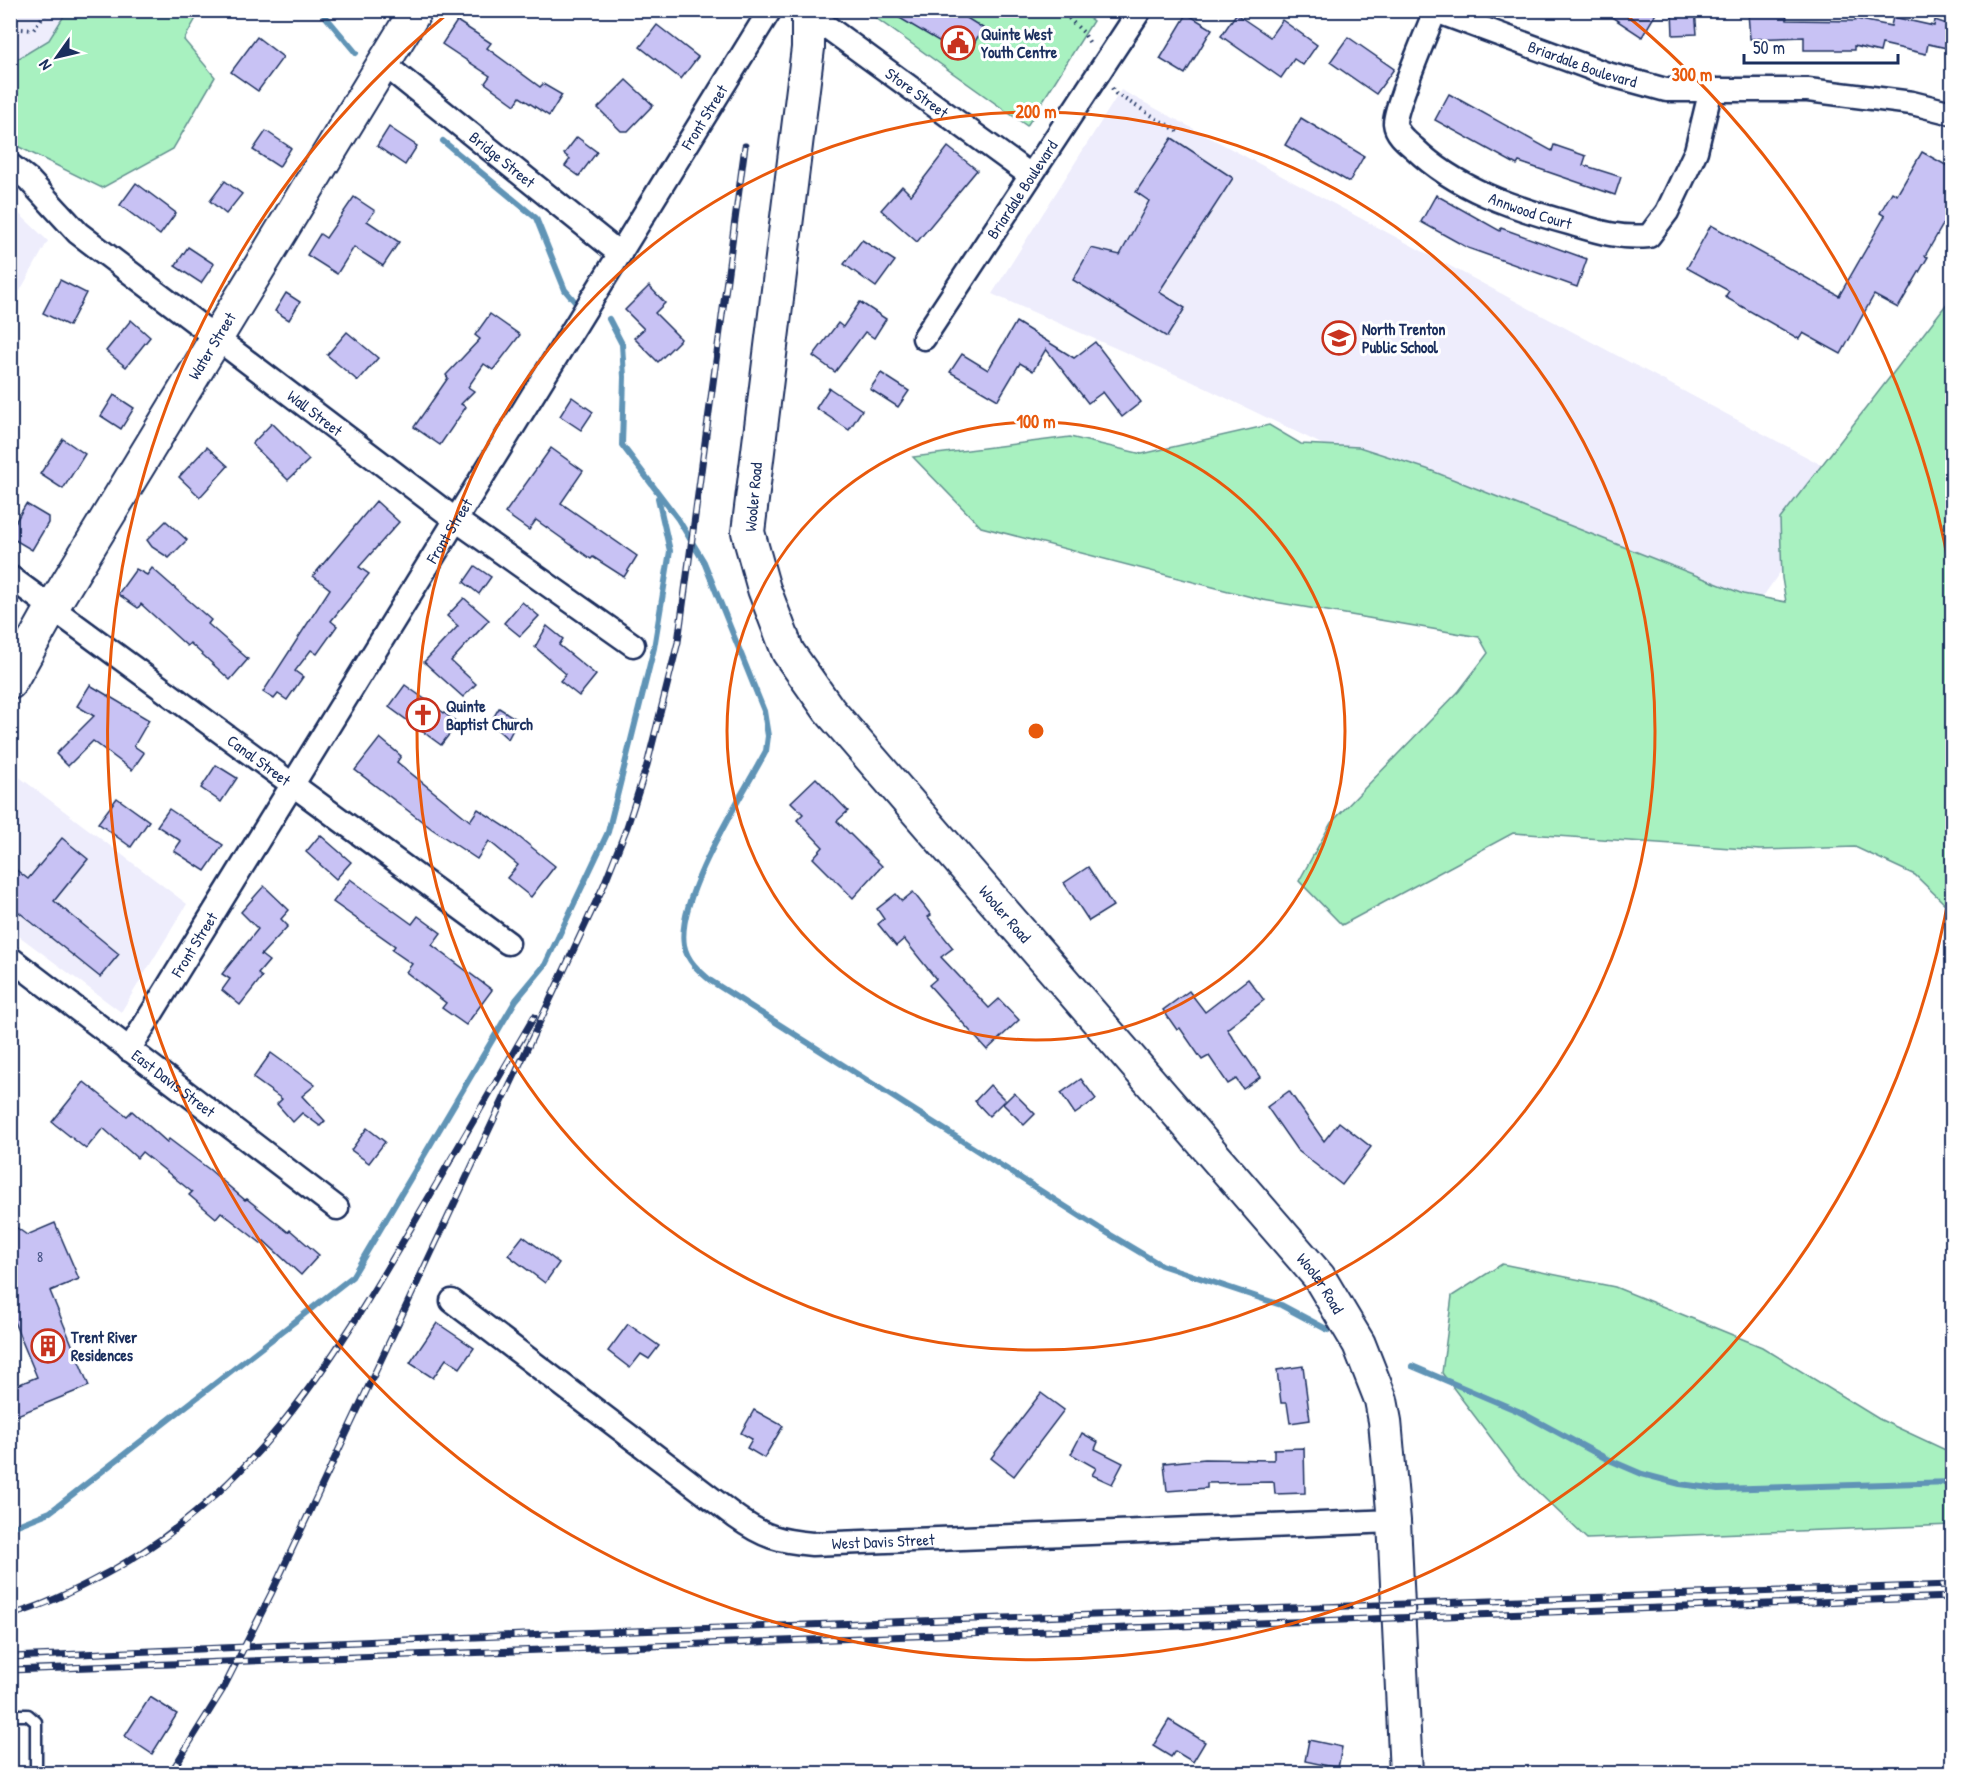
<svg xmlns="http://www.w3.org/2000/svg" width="1963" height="1784" viewBox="0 0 1963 1784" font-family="'Patrick Hand',sans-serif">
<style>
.built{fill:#eeedfc}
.green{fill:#a8f1c0;stroke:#62908f;stroke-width:1.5}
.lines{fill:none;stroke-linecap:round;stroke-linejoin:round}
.stream{stroke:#6194b6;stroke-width:6}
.building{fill:#c8c2f4;stroke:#1b2f5e;stroke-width:1.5}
.lane-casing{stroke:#1b2f5e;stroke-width:15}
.street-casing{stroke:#1b2f5e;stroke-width:27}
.secondary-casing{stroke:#1b2f5e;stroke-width:36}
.path{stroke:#1b2f5e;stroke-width:4;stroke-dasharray:1.5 4.5;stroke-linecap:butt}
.lane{stroke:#fff;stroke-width:10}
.street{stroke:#fff;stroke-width:22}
.secondary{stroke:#fff;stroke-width:32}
.rail-casing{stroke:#1b2f5e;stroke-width:7}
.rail{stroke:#fff;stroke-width:4.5;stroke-dasharray:14;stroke-linecap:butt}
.ring{fill:none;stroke:#e8590c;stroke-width:3}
.labels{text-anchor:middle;stroke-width:6;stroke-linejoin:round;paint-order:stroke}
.number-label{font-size:14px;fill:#465484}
.poi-label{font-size:16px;font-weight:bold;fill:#1b2f5e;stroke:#fff;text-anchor:start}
.street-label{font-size:16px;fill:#1b2f5e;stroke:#fff}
.centre{fill:#e8590c;stroke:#fff;stroke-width:3}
.ring-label{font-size:18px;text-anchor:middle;font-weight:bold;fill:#e8590c;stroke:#fff;stroke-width:6;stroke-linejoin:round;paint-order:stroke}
</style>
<rect width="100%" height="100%" fill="#fff"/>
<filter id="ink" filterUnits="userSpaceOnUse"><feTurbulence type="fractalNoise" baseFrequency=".0167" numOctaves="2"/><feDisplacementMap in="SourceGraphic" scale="12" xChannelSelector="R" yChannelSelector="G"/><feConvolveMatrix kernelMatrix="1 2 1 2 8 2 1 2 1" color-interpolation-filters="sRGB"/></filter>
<g filter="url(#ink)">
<g class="built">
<polygon points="11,11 78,11 11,99"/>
<polygon points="1121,90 1846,478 1731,642 1193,382 992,294"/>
<polygon points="11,206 48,241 11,307"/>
<polygon points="10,770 187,904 121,1012 11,930"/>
</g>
<g class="green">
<polygon points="67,11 200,11 184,40 215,77 173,149 102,188 11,143 11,63 49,40"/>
<polygon points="866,11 1079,11 1093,21 1027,126"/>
<polygon points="1952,297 1952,911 1915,875 1855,847 1760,850 1513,833 1342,925 1299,881 1331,823 1459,691 1488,653 1479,637 1263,600 981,527 913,457 1070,437 1142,454 1269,425 1301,444 1359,447 1427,469 1743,594 1786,602 1782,578 1780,519"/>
<polygon points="1502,1264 1615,1287 1762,1347 1879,1419 1952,1453 1952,1525 1587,1539 1517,1472 1442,1373 1452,1296"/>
</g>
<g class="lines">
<g class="stream">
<polyline points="320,10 356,53"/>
<polyline points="443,141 536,218 565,290 576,303"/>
<path d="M609,319l13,25 2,33 -2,68 56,74 26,43 60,149 4,25 -2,15c-24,45 -90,146 -82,194 3,16 15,26 27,36l388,247 62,37 120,40 47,25"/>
<polyline points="1412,1366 1518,1411 1607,1459 1642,1474 1680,1484 1718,1489 1952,1482"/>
<polyline points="10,1528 50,1512 352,1277 516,1000 545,965 608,832 654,648 670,551 658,498"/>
</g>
</g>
<g class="building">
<polygon points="886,10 954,10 983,28 966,57"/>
<polygon points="1601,10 1658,10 1642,37"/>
<polygon points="1672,10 1695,10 1697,34 1673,35"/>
<polygon points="1786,12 1787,20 1855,21 1856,19 1891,26 1893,17 1934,26 1935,20 1953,26 1947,48 1928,44 1926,54 1882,44 1880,52 1854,46 1854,50 1804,50 1804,37 1750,39 1748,13"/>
<polygon points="1187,14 1212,29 1185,74 1160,59"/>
<polygon points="1236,14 1270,37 1282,20 1317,45 1303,65 1294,59 1281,78 1221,36"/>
<polygon points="457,21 491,43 487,48 540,87 543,84 562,95 549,116 520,97 515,105 485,83 490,76 442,44"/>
<polygon points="657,25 698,57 681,79 640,47"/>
<polygon points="257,37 283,57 258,91 231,72"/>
<polygon points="1348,37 1394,69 1376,94 1330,62"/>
<polygon points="626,80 653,105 628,131 621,131 598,108"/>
<polygon points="1449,94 1552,151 1554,145 1586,156 1583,165 1621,177 1615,195 1519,162 1517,165 1435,120"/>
<polygon points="1301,118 1364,156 1349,182 1285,145"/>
<polygon points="389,127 417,146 405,165 377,146"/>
<polygon points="266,131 291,148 279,167 253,150"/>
<polygon points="577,137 597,152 579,176 565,166 570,159 564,154"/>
<polygon points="1172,138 1233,178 1159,292 1185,308 1167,337 1073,280 1091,248 1120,255 1149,201 1136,192"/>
<polygon points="948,147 977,170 917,242 881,210 902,186 911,195"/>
<polygon points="1922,152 1953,169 1953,207 1925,256 1928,257 1898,308 1874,295 1841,354 1803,333 1799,339 1725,297 1729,291 1687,268 1711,225 1839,296 1885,216 1880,213 1892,192 1897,195"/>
<polygon points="225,181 242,194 226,214 210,201"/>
<polygon points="136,183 176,213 160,235 120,205"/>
<polygon points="1436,195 1500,231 1501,228 1587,259 1577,287 1468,248 1421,222"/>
<polygon points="354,197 375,211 367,221 399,242 383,266 354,247 337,274 307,255 320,234 326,238"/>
<polygon points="862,240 895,261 876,287 844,264"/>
<polygon points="188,247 214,264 201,283 175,266"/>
<polygon points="60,280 86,293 69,326 43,313"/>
<polygon points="649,286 665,303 655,313 681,339 658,362 634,338 644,329 625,310"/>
<polygon points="286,293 300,302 289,320 275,311"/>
<polygon points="860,302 886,319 874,338 865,332 835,372 813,356 838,323 843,327"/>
<polygon points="490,314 520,335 493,370 484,364 468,387 474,391 461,404 466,407 440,445 414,427 448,378 446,375 480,339 475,335"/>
<polygon points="131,320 150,337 126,367 106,351"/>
<polygon points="1016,322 1074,358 1095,342 1141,402 1122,417 1103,392 1088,403 1046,349 1033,371 1020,363 998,400 950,372 962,354 988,370"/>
<polygon points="347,332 378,358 358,381 327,355"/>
<polygon points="881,373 909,391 898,407 870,389"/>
<polygon points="829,388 862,410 849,430 816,408"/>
<polygon points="114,395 134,408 121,429 101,416"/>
<polygon points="572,397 593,412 581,430 560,416"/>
<polygon points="272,423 309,460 288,480 252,444"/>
<polygon points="63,439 85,454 63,489 40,474"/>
<polygon points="207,447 228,466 200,497 179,477"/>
<polygon points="551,448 583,471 561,503 637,556 624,577 593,557 591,559 536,520 529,530 505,513"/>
<polygon points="376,501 399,522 359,567 369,574 331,621 337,626 317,654 311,650 295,671 303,677 287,700 278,694 274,699 263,692 330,589 313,576"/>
<polygon points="26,504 48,517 48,523 32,550 10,537 10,531"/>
<polygon points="166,521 187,540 169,558 152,547 147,540"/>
<polygon points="475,566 491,577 479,594 464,582"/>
<polygon points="152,568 211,620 208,624 248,659 230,680 190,643 187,646 141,604 138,608 118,594 136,569 147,575"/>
<polygon points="464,598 489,620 451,661 476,684 463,697 424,662 458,626 447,616"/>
<polygon points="522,602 539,616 520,636 504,623"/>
<polygon points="547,626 563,639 559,645 596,675 579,696 560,681 566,674 535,647"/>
<polygon points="90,685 149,720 134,746 144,753 132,770 93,741 68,766 56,754 94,716 77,706"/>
<polygon points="405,685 458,723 441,745 389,707"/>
<polygon points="499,708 518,720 508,739 490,723"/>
<polygon points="380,738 401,756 397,762 470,821 478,809 509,829 555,866 531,897 507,878 518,865 489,841 477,859 432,829 355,770"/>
<polygon points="216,765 237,778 221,802 201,788"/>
<polygon points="816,778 848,811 837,821 882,866 853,898 813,858 823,847 797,820 803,814 791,802"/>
<polygon points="117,798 149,821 131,847 98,823"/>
<polygon points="169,809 223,845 205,871 174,851 181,841 157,826"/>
<polygon points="320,835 351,862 336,879 306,852"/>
<polygon points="62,838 88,859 54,901 119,954 100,977 10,905 10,865 28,879"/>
<polygon points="1088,867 1113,906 1089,921 1064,883"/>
<polygon points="350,879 412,924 418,916 441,933 432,945 492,990 466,1025 442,1008 446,1003 406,972 412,964 392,950 395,946 333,902"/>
<polygon points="264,886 289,910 281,919 288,926 261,955 269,961 258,974 262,977 240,1005 222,990 230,979 222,974 258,929 241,912"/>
<polygon points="913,892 931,915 928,917 953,948 941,957 989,1008 999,999 1019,1020 987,1050 929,985 936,979 904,939 896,946 878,924 884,919 877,909 896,894 902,901"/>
<polygon points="1248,979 1264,1000 1227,1029 1260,1077 1243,1089 1236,1079 1228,1084 1209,1056 1202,1060 1180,1028 1177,1030 1163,1010 1189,991 1205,1012"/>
<polygon points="271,1053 315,1085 302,1096 325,1121 320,1126 302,1113 293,1122 277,1104 282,1099 253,1078"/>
<polygon points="1081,1079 1096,1099 1075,1114 1061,1093"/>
<polygon points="84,1082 127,1116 132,1111 167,1142 169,1139 210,1170 245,1200 247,1199 288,1232 290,1230 319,1255 301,1275 264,1241 262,1244 221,1212 216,1218 189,1195 192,1192 142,1152 137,1158 103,1128 86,1149 52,1122"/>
<polygon points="990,1085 1005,1100 989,1116 975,1101"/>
<polygon points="1289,1091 1324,1141 1339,1122 1371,1147 1342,1185 1297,1150 1267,1107"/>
<polygon points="1014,1093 1035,1114 1024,1125 1003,1104"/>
<polygon points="367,1128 385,1142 369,1163 351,1150"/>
<polygon points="10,1223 27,1235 55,1223 79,1279 50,1291 89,1386 10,1418 10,1388 37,1377 10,1312"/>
<polygon points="523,1236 559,1263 545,1283 508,1255"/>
<polygon points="437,1323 474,1348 460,1368 446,1359 433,1378 410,1363"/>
<polygon points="628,1324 659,1346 649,1359 641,1354 630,1368 608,1351"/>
<polygon points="1303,1366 1310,1420 1290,1423 1287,1403 1281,1403 1277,1370"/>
<polygon points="1041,1393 1064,1410 1014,1476 991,1458"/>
<polygon points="754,1410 783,1426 764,1458 747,1448 752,1439 741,1433"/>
<polygon points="1082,1433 1098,1442 1095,1449 1123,1463 1112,1484 1092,1475 1096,1468 1071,1454"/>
<polygon points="1304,1448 1305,1493 1275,1494 1274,1482 1207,1483 1207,1488 1167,1491 1164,1463 1205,1459 1274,1460 1274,1449"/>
<polygon points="150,1697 177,1714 152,1754 125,1736"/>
<polygon points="1169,1720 1205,1742 1193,1762 1175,1751 1171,1757 1153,1746"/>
<polygon points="1309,1740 1342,1747 1338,1768 1305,1761"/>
</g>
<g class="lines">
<g class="lane-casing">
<polyline id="lane" points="10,1715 28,1715 36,1722 36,1774"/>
</g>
<g class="street-casing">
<g id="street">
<path id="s1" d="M1433,10l171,63 62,17h142l104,13 40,10"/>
<path id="s2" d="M1435,11c-8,21 -40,95 -40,112 1,11 12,19 19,25 42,41 100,60 155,75 27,8 50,16 80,13l18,-24 29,-61 15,-62"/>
<path id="s3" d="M808,13l222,162"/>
<path id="s4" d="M384,64l236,190"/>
<path id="s5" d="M10,165l18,14 50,54 378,287 177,125"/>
<path id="s6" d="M924,338l216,-328"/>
<path id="s7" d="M10,577l498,366"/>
<path id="s8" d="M10,958l327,250"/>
<path id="s9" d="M129,1050l641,-1040"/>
<path id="s10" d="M452,1301l284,216c28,20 43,24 76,27l582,-23"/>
</g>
</g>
<g class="secondary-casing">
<g id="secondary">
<path id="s11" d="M805,10l3,3v35l-60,484 16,57 24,63 41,58 490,567 40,67 22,56 4,21 9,100 12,253"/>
<path id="s12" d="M10,683l42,-75 364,-598"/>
</g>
</g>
<g class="path">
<polyline points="1060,10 1083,32 1091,45"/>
<polyline points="10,28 33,30 48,10"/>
<polyline points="1112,88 1116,94 1181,133"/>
</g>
<use href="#lane" class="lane"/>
<use href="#street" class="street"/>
<use href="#secondary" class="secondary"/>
<g class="rail-casing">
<g id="rail">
<path d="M10,1615c28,-7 55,-20 80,-33 156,-77 240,-216 325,-361 39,-68 79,-136 119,-204"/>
<polyline points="10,1657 547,1634 1952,1585"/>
<polyline points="10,1670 1952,1597"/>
<polyline points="170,1774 223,1689 271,1594 603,887 627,827 647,765 678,642 745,146"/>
</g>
</g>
<use href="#rail" class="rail"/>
</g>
</g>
<g class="ring">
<circle cx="1036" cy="731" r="309"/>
<circle cx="1036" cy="731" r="619"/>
<path d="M1951 884A928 928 0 1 1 446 15M1626 15A928 928 0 0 1 1951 578"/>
</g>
<defs>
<g id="civic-ring" transform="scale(1.725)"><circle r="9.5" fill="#fff" stroke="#c8321e" stroke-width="1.5"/><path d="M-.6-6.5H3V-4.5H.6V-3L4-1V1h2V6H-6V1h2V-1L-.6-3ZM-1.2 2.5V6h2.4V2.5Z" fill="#c8321e"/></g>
<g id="school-ring" transform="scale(1.725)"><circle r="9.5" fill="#fff" stroke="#c8321e" stroke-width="1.5"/><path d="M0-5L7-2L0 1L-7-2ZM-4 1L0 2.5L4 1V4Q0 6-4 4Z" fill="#c8321e"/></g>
<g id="church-ring" transform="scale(1.725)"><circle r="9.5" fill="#fff" stroke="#c8321e" stroke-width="1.5"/><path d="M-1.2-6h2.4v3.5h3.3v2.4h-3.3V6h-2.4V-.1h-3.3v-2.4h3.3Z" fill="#c8321e"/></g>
<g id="building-ring" transform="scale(1.725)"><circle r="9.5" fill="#fff" stroke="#c8321e" stroke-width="1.5"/><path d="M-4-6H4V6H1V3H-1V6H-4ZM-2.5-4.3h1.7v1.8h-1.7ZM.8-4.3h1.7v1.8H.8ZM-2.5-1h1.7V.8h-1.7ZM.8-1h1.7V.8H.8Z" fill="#c8321e"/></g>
</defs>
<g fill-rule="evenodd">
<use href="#civic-ring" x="958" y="43"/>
<use href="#school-ring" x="1339" y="338"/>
<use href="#church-ring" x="423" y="715"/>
<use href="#building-ring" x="48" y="1346"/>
</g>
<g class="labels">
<g class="number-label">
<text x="40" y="1262">8</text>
</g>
<g class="poi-label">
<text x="981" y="40">Quinte West<tspan x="981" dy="18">Youth Centre</tspan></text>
<text x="1362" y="335">North Trenton<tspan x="1362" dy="18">Public School</tspan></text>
<text x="446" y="712">Quinte<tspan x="446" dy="18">Baptist Church</tspan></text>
<text x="71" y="1343">Trent River<tspan x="71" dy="18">Residences</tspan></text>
</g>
<g class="street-label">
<text dy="6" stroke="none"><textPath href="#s1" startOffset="159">Briardale Boulevard</textPath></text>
<text dy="6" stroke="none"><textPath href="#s3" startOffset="135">Store Street</textPath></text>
<text dy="6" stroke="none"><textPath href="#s9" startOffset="1096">Front Street</textPath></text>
<text dy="6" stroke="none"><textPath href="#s4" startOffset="152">Bridge Street</textPath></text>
<text dy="6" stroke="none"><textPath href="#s6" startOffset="178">Briardale Boulevard</textPath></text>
<text dy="6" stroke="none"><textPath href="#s2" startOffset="285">Annwood Court</textPath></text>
<text dy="6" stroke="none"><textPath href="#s12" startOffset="393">Water Street</textPath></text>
<text dy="6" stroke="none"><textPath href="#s5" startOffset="394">Wall Street</textPath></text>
<text transform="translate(753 497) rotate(-85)" y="6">Wooler Road</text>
<text dy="6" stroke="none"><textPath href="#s9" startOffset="610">Front Street</textPath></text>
<text dy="6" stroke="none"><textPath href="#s7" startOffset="309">Canal Street</textPath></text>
<text dy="6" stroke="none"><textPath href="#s11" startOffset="994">Wooler Road</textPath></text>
<text dy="6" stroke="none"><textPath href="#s9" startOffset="124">Front Street</textPath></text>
<text dy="6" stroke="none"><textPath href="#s8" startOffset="206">East Davis Street</textPath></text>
<text dy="6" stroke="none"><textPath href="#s11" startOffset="1480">Wooler Road</textPath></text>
<text dy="6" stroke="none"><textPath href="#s10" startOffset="510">West Davis Street</textPath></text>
</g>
</g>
<circle cx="1036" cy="731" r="9" class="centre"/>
<g class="ring-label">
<text x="1692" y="81">300 m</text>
<text x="1036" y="118">200 m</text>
<text x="1036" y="428">100 m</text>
</g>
<rect width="1963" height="1784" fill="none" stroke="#fff" stroke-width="36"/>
<rect x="18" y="18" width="1927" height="1748" fill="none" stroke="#1b2f5e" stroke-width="2" filter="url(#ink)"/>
<g transform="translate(57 57) rotate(236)" stroke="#ffffff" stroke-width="4.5" paint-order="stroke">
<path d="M0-4.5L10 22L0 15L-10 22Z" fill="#1b2f5e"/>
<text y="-9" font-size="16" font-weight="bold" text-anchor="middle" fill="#1b2f5e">N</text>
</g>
<path d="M1744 54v9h154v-9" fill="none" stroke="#1b2f5e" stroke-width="3"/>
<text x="1753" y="54" font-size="18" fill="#1b2f5e" stroke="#ffffff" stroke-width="4.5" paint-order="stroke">50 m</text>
</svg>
